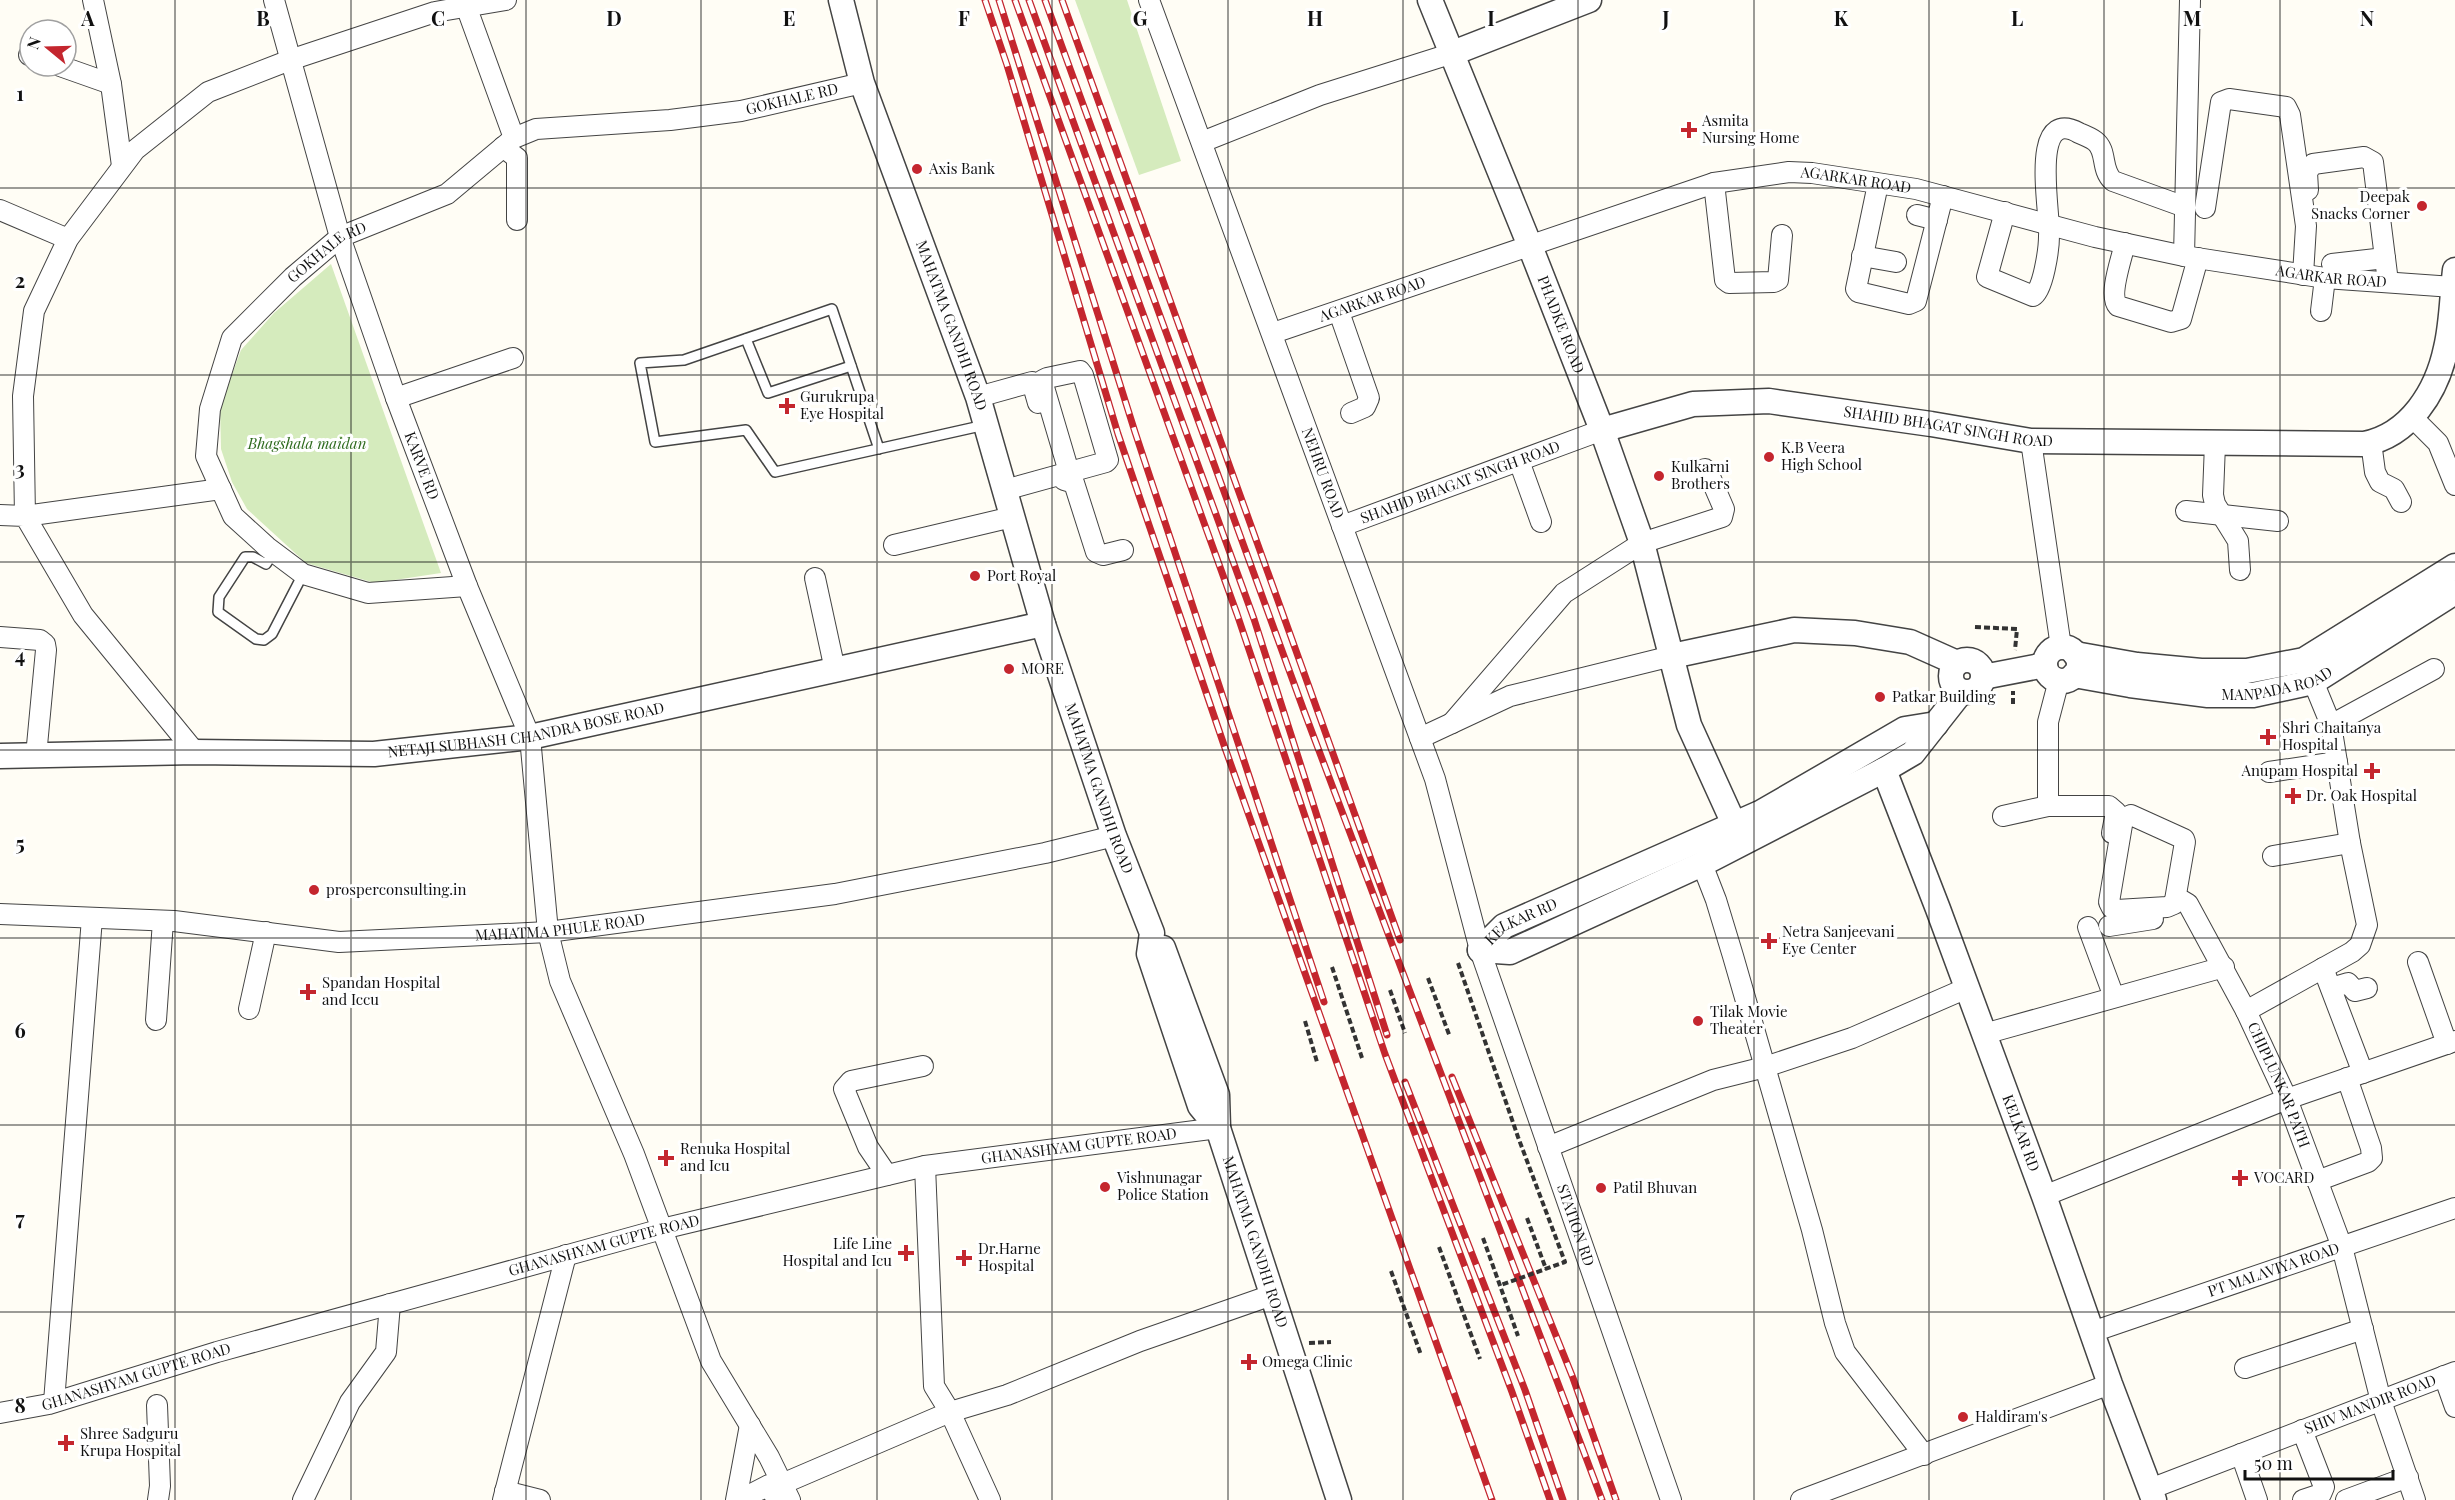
<svg xmlns="http://www.w3.org/2000/svg" width="2455" height="1500" viewBox="0 0 2455 1500" font-family="'Playfair Display',serif">
<style>
.green{fill:#d5ebbd}
.lines{fill:none;stroke-linecap:round;stroke-linejoin:round}
.service-casing{stroke:#444;stroke-width:12}
.minor-casing{stroke:#444;stroke-width:22}
.tertiary-casing{stroke:#444;stroke-width:27}
.path{stroke:#333;stroke-width:4;stroke-dasharray:6 3;stroke-linecap:butt}
.service{stroke:#fff;stroke-width:9}
.minor{stroke:#fff;stroke-width:20}
.tertiary{stroke:#fff;stroke-width:24}
.rail-casing{stroke:#c4262e;stroke-width:7}
.rail{stroke:#fff;stroke-width:4.5;stroke-dasharray:14;stroke-linecap:butt}
.path-bridge{stroke:#333;stroke-width:4;stroke-dasharray:6 3;stroke-linecap:butt}
.grid{fill:none;stroke:#111;stroke-width:1.5;stroke-opacity:0.55}
.poi-dot{fill:#c4262e;stroke:#fff;stroke-width:2}
.labels{text-anchor:middle;stroke-width:6;stroke-linejoin:round;paint-order:stroke}
.street-label{font-size:15px;fill:#111;stroke:#fff}
.poi-label{font-size:15px;fill:#111;stroke:#fff;text-anchor:start}
.park-label{font-size:15px;font-style:italic;fill:#2f6b1f;stroke:#fff}
.grid-label{font-size:20px;text-anchor:middle;font-weight:bold;fill:#111;stroke:#fff;stroke-width:6;stroke-linejoin:round;paint-order:stroke}
</style>
<rect width="100%" height="100%" fill="#fffdf5"/>
<g class="green">
<polygon points="1075,0 1127,0 1181,161 1139,175"/>
<polygon points="331,264 441,573 375,583 306,563 247,509 232,482 221,449 220,407 241,350 274,313"/>
</g>
<g class="lines">
<g class="service-casing">
<g id="service">
<polyline points="746,339 768,393 851,366"/>
<polyline points="879,449 832,309 684,360 640,363 655,442 746,430 775,472 985,425"/>
<polyline points="274,552 266,564 253,557 245,557 219,597 218,612 256,639 264,640 272,634 303,574"/>
</g>
</g>
<g class="minor-casing">
<g id="minor">
<polyline points="93,0 111,84 122,166"/>
<path id="s1" d="M274,0l66,237 56,161 71,188 63,151 18,195 12,49 74,173 77,207 58,96 21,43"/>
<path id="s2" d="M1149,0l286,779 45,171 191,550"/>
<polyline points="466,6 514,138"/>
<polyline points="29,55 30,55"/>
<polyline points="60,66 111,84"/>
<polyline points="1202,142 1320,95 1453,53"/>
<polyline points="503,147 517,158 517,220"/>
<polyline points="1714,183 1725,280 1729,283 1774,282 1778,280 1782,235"/>
<polyline points="1878,184 1856,289 1858,292 1909,304 1916,301 1943,196"/>
<polyline points="2308,190 2307,172 2313,164 2364,157 2373,162 2388,282"/>
<polyline points="2205,208 2221,102 2229,99 2286,107 2290,115 2306,226 2303,275"/>
<polyline points="0,210 68,239"/>
<path d="M2005,212l-18,65 46,19c10,-5 16,-47 16,-60 2,-22 -21,-131 30,-103 5,2 12,5 16,8 13,10 5,28 18,40l72,26"/>
<polyline points="1917,215 1937,220"/>
<path d="M2125,243c-3,15 -17,52 -7,63l53,16 10,-3 17,-61"/>
<polyline points="1862,256 1896,262"/>
<polyline points="2184,256 2190,0"/>
<polyline points="2332,264 2385,258"/>
<polyline points="2321,311 2325,278"/>
<polyline points="1339,312 1369,398 1365,407 1351,413"/>
<path id="s3" d="M1273,333l441,-150 75,-11 23,1 104,16 179,48 89,19 141,22 128,9"/>
<polyline points="978,397 1032,382 1038,403"/>
<polyline points="396,398 513,358"/>
<polyline points="2413,418 2438,443 2455,485"/>
<polyline points="2031,441 2061,647"/>
<polyline points="2371,442 2375,472 2380,482 2394,489 2401,502"/>
<polyline points="2215,444 2213,495 2215,504 2238,541 2240,570"/>
<polyline points="1519,461 1541,522"/>
<polyline points="1060,475 1064,480 1074,483 1096,552 1103,555 1123,550"/>
<polyline points="221,489 25,516 23,396 34,311 68,239 135,150 208,92 290,60 435,12 506,0"/>
<polyline points="1005,490 1106,462 1108,460 1083,375 1080,371 1047,378 1043,380 1043,384 1069,472"/>
<polyline points="2186,511 2278,521"/>
<polyline points="0,515 25,516 83,615 195,752"/>
<path id="s4" d="M1342,526l260,-96"/>
<polyline points="894,545 1012,517"/>
<polyline points="815,578 835,670"/>
<path id="s5" d="M467,586l-99,7 -65,-19 -36,-27 -34,-31 -27,-60 4,-47 22,-71 61,-61 47,-40 107,-43 67,-56 22,-9 134,-9 71,-9 121,-28"/>
<polyline points="0,637 40,640 45,644 46,650 36,756"/>
<path id="s6" d="M2308,669l23,56 19,118 17,82 -7,20 -8,7 -106,59 41,88 55,148 39,154 34,99"/>
<polyline points="1452,723 1564,593 1642,543 1722,517 1724,509 1708,472 1705,469 1683,475"/>
<polyline points="2331,725 2434,669"/>
<polyline points="1420,738 1510,696 1672,656"/>
<polyline points="2269,772 2337,762"/>
<polyline points="2048,806 2109,806 2116,812 2112,833"/>
<polygon points="2131,815 2184,839 2185,842 2175,900 2174,904 2167,907 2117,910 2112,908 2109,902 2123,819"/>
<polyline points="2003,816 2048,806 2048,722 2059,680"/>
<polyline points="2273,856 2350,843"/>
<polyline points="1702,864 1716,900 1733,956 1812,1230 1835,1323 1845,1352 1924,1455"/>
<polyline points="2175,900 2183,901 2188,904 2246,1011"/>
<path id="s7" d="M0,914l174,7 165,21 209,-10 287,-38 210,-41 69,-17"/>
<polyline points="2109,926 2153,919"/>
<polyline points="2088,927 2114,997"/>
<polyline points="2418,962 2447,1044"/>
<polyline points="2323,968 2363,1073"/>
<polyline points="2331,988 2348,983 2355,991 2367,988"/>
<polyline points="249,1009 266,932"/>
<polyline points="156,1020 163,921"/>
<polyline points="1984,1034 2224,967"/>
<polyline points="1548,1147 1713,1080 1765,1067 1852,1038 1967,988"/>
<polyline points="925,1166 934,1386 950,1412 990,1500"/>
<polyline points="887,1175 868,1147 844,1089 851,1081 923,1066"/>
<polyline points="2317,1181 2368,1162 2372,1158 2371,1148 2347,1078"/>
<polyline points="2044,1196 2287,1099 2455,1041"/>
<path id="s8" d="M2092,1332l363,-124"/>
<polyline points="2245,1368 2363,1329"/>
<polyline points="2444,1376 2455,1407"/>
<polyline points="54,1402 92,918"/>
<polyline points="157,1405 160,1486 158,1500"/>
<path id="s9" d="M0,1413l49,-9 168,-52 445,-123 263,-63 293,-38"/>
<polyline points="2302,1430 2324,1487 2321,1494 2303,1500"/>
<polyline points="2241,1454 2257,1500"/>
<polyline points="782,1484 950,1412 1007,1395 1140,1341 1272,1295"/>
<path id="s10" d="M2150,1489l305,-117"/>
<polyline points="505,1491 540,1500"/>
<polyline points="303,1500 350,1402 386,1352 390,1304"/>
<polyline points="503,1500 566,1255"/>
<polyline points="736,1500 750,1425"/>
<polyline points="740,1500 769,1485 777,1500"/>
<polyline points="1801,1500 2110,1384"/>
<polyline points="2346,1500 2408,1477"/>
</g>
</g>
<g class="tertiary-casing">
<g id="tertiary">
<path id="s11" d="M841,0l21,83 116,314 65,227 71,212 38,97 -3,21 51,152 18,22 121,372"/>
<path id="s12" d="M1430,0l100,246 72,184 40,113 47,182 45,99"/>
<polyline points="1453,53 1589,0"/>
<path id="s13" d="M1602,430l91,-26 76,-3 162,23 100,17 333,3c46,-9 73,-53 82,-96 6,-25 6,-52 9,-78"/>
<circle cx="2062" cy="664" r="17"/>
<polyline points="2075,654 2137,665 2201,671 2247,671 2304,660 2455,566"/>
<polyline points="1672,656 1794,630 1855,633 1910,642 1957,663"/>
<circle cx="1967" cy="676" r="16"/>
<path id="s14" d="M2074,675l56,10 78,10h45l60,-13 142,-90"/>
<polyline points="1983,677 2045,665"/>
<path id="s15" d="M0,756l195,-4 179,2 156,-17 513,-113"/>
<path id="s16" d="M1884,770l54,139 106,287 66,188 44,116"/>
<polyline points="1163,948 1217,1095 1218,1128"/>
<polyline points="1480,950 1510,952 1702,864 1884,770 1913,753 1961,692"/>
<path id="s17" d="M1480,950l24,-24 258,-114 143,-83 31,-5"/>
</g>
</g>
<g class="path">
<polyline points="1975,627 2017,629 2015,650"/>
<polyline points="2013,704 2013,691"/>
<polyline points="1332,967 1362,1058"/>
<polyline points="1428,978 1450,1037"/>
<polyline points="1390,990 1405,1033"/>
<polyline points="1305,1021 1317,1062"/>
<polyline points="1527,1218 1546,1269"/>
<polyline points="1483,1238 1518,1336"/>
<polyline points="1439,1247 1480,1359"/>
<polyline points="1391,1271 1421,1355"/>
<polyline points="1309,1343 1331,1342"/>
</g>
<use href="#service" class="service"/>
<use href="#minor" class="minor"/>
<use href="#tertiary" class="tertiary"/>
<g class="rail-casing">
<g id="rail">
<polyline points="985,0 1007,65 1118,434 1225,748 1492,1500"/>
<polyline points="999,0 1135,432 1324,1002"/>
<polyline points="1015,0 1237,614 1385,1054 1512,1392 1550,1500"/>
<polyline points="1029,0 1254,619 1387,1035"/>
<polyline points="1045,0 1304,711 1602,1500"/>
<polyline points="1062,0 1400,940"/>
<polyline points="1452,1077 1573,1378 1616,1500"/>
<polyline points="1405,1082 1525,1390 1563,1500"/>
</g>
</g>
<use href="#rail" class="rail"/>
<polyline class="path-bridge" points="1458,963 1518,1137 1565,1262 1501,1285"/>
</g>
<path class="grid" d="M175,0v1500M351,0v1500M526,0v1500M701,0v1500M877,0v1500M1052,0v1500M1228,0v1500M1403,0v1500M1578,0v1500M1754,0v1500M1929,0v1500M2104,0v1500M2280,0v1500M0,188h2455M0,375h2455M0,562h2455M0,750h2455M0,938h2455M0,1125h2455M0,1312h2455"/>
<g class="poi-dot">
<path d="M1686 121h6v6h6v6h-6v6h-6v-6h-6v-6h6z"/>
<circle cx="917" cy="169" r="6"/>
<circle cx="2422" cy="206" r="6"/>
<path d="M784 397h6v6h6v6h-6v6h-6v-6h-6v-6h6z"/>
<circle cx="1769" cy="457" r="6"/>
<circle cx="1659" cy="476" r="6"/>
<circle cx="975" cy="576" r="6"/>
<circle cx="1009" cy="669" r="6"/>
<circle cx="1880" cy="697" r="6"/>
<path d="M2265 728h6v6h6v6h-6v6h-6v-6h-6v-6h6z"/>
<path d="M2369 762h6v6h6v6h-6v6h-6v-6h-6v-6h6z"/>
<path d="M2290 787h6v6h6v6h-6v6h-6v-6h-6v-6h6z"/>
<circle cx="314" cy="890" r="6"/>
<path d="M1766 932h6v6h6v6h-6v6h-6v-6h-6v-6h6z"/>
<path d="M305 983h6v6h6v6h-6v6h-6v-6h-6v-6h6z"/>
<circle cx="1698" cy="1021" r="6"/>
<path d="M663 1149h6v6h6v6h-6v6h-6v-6h-6v-6h6z"/>
<path d="M2237 1169h6v6h6v6h-6v6h-6v-6h-6v-6h6z"/>
<circle cx="1105" cy="1187" r="6"/>
<circle cx="1601" cy="1188" r="6"/>
<path d="M903 1244h6v6h6v6h-6v6h-6v-6h-6v-6h6z"/>
<path d="M961 1249h6v6h6v6h-6v6h-6v-6h-6v-6h6z"/>
<path d="M1246 1353h6v6h6v6h-6v6h-6v-6h-6v-6h6z"/>
<circle cx="1963" cy="1417" r="6"/>
<path d="M63 1434h6v6h6v6h-6v6h-6v-6h-6v-6h6z"/>
</g>
<g class="labels">
<g class="street-label">
<text dy="5" stroke="none"><textPath href="#s5" startOffset="1078">GOKHALE RD</textPath></text>
<text dy="5" stroke="none"><textPath href="#s3" startOffset="609">AGARKAR ROAD</textPath></text>
<text dy="5" stroke="none"><textPath href="#s5" startOffset="574">GOKHALE RD</textPath></text>
<text dy="5" stroke="none"><textPath href="#s3" startOffset="1095">AGARKAR ROAD</textPath></text>
<text dy="5" stroke="none"><textPath href="#s3" startOffset="105">AGARKAR ROAD</textPath></text>
<text dy="5" stroke="none"><textPath href="#s11" startOffset="344">MAHATMA GANDHI ROAD</textPath></text>
<text dy="5" stroke="none"><textPath href="#s12" startOffset="350">PHADKE ROAD</textPath></text>
<text dy="5" stroke="none"><textPath href="#s13" startOffset="352">SHAHID BHAGAT SINGH ROAD</textPath></text>
<text dy="5" stroke="none"><textPath href="#s1" startOffset="489">KARVE RD</textPath></text>
<text dy="5" stroke="none"><textPath href="#s2" startOffset="504">NEHRU ROAD</textPath></text>
<text dy="5" stroke="none"><textPath href="#s4" startOffset="126">SHAHID BHAGAT SINGH ROAD</textPath></text>
<text dy="5" stroke="none"><textPath href="#s14" startOffset="206">MANPADA ROAD</textPath></text>
<text dy="5" stroke="none"><textPath href="#s15" startOffset="528">NETAJI SUBHASH CHANDRA BOSE ROAD</textPath></text>
<text dy="5" stroke="none"><textPath href="#s11" startOffset="830">MAHATMA GANDHI ROAD</textPath></text>
<text dy="5" stroke="none"><textPath href="#s17" startOffset="51">KELKAR RD</textPath></text>
<text dy="5" stroke="none"><textPath href="#s7" startOffset="562">MAHATMA PHULE ROAD</textPath></text>
<text dy="5" stroke="none"><textPath href="#s6" startOffset="498">CHIPLUNKAR PATH</textPath></text>
<text dy="5" stroke="none"><textPath href="#s16" startOffset="388">KELKAR RD</textPath></text>
<text dy="5" stroke="none"><textPath href="#s9" startOffset="1113">GHANASHYAM GUPTE ROAD</textPath></text>
<text dy="5" stroke="none"><textPath href="#s2" startOffset="1298">STATION RD</textPath></text>
<text dy="5" stroke="none"><textPath href="#s11" startOffset="1314">MAHATMA GANDHI ROAD</textPath></text>
<text dy="5" stroke="none"><textPath href="#s9" startOffset="627">GHANASHYAM GUPTE ROAD</textPath></text>
<text dy="5" stroke="none"><textPath href="#s8" startOffset="192">PT MALAVIYA ROAD</textPath></text>
<text dy="5" stroke="none"><textPath href="#s9" startOffset="141">GHANASHYAM GUPTE ROAD</textPath></text>
<text dy="5" stroke="none"><textPath href="#s10" startOffset="236">SHIV MANDIR ROAD</textPath></text>
</g>
<g class="poi-label">
<text x="1702" y="126">Asmita<tspan x="1702" dy="17">Nursing Home</tspan></text>
<text x="929" y="174">Axis Bank</text>
<text x="2410" y="202" text-anchor="end">Deepak<tspan x="2410" dy="17">Snacks Corner</tspan></text>
<text x="800" y="402">Gurukrupa<tspan x="800" dy="17">Eye Hospital</tspan></text>
<text x="1781" y="453">K.B Veera<tspan x="1781" dy="17">High School</tspan></text>
<text x="1671" y="472">Kulkarni<tspan x="1671" dy="17">Brothers</tspan></text>
<text x="987" y="581">Port Royal</text>
<text x="1021" y="674">MORE</text>
<text x="1892" y="702">Patkar Building</text>
<text x="2282" y="733">Shri Chaitanya<tspan x="2282" dy="17">Hospital</tspan></text>
<text x="2358" y="776" text-anchor="end">Anupam Hospital</text>
<text x="2306" y="801">Dr. Oak Hospital</text>
<text x="326" y="895">prosperconsulting.in</text>
<text x="1782" y="937">Netra Sanjeevani<tspan x="1782" dy="17">Eye Center</tspan></text>
<text x="322" y="988">Spandan Hospital<tspan x="322" dy="17">and Iccu</tspan></text>
<text x="1710" y="1017">Tilak Movie<tspan x="1710" dy="17">Theater</tspan></text>
<text x="680" y="1154">Renuka Hospital<tspan x="680" dy="17">and Icu</tspan></text>
<text x="1117" y="1183">Vishnunagar<tspan x="1117" dy="17">Police Station</tspan></text>
<text x="2254" y="1183">VOCARD</text>
<text x="1613" y="1193">Patil Bhuvan</text>
<text x="892" y="1249" text-anchor="end">Life Line<tspan x="892" dy="17">Hospital and Icu</tspan></text>
<text x="978" y="1254">Dr.Harne<tspan x="978" dy="17">Hospital</tspan></text>
<text x="1262" y="1367">Omega Clinic</text>
<text x="1975" y="1422">Haldiram's</text>
<text x="80" y="1439">Shree Sadguru<tspan x="80" dy="17">Krupa Hospital</tspan></text>
</g>
<g class="park-label">
<text x="307" y="449">Bhagshala maidan</text>
</g>
</g>
<g class="grid-label">
<text x="88" y="26">A</text>
<text x="263" y="26">B</text>
<text x="438" y="26">C</text>
<text x="614" y="26">D</text>
<text x="789" y="26">E</text>
<text x="964" y="26">F</text>
<text x="1140" y="26">G</text>
<text x="1315" y="26">H</text>
<text x="1491" y="26">I</text>
<text x="1666" y="26">J</text>
<text x="1841" y="26">K</text>
<text x="2017" y="26">L</text>
<text x="2192" y="26">M</text>
<text x="2367" y="26">N</text>
<text x="20" y="101">1</text>
<text x="20" y="288">2</text>
<text x="20" y="476">3</text>
<text x="20" y="663">4</text>
<text x="20" y="851">5</text>
<text x="20" y="1038">6</text>
<text x="20" y="1226">7</text>
<text x="20" y="1413">8</text>
</g>
<g transform="translate(48 48) rotate(289)"><circle r="28" fill="#ffffff" stroke="#a0a0a0" stroke-width="1.5"/>
<path d="M0-4.5L10 22L0 15L-10 22Z" fill="#c4262e"/>
<text y="-9" font-size="16" font-weight="bold" text-anchor="middle" fill="#111111">N</text>
</g>
<path d="M2245 1470v9h148v-9" fill="none" stroke="#111111" stroke-width="3"/>
<text x="2254" y="1470" font-size="18" fill="#111111" stroke="#ffffff" stroke-width="4.5" paint-order="stroke">50 m</text>
</svg>
